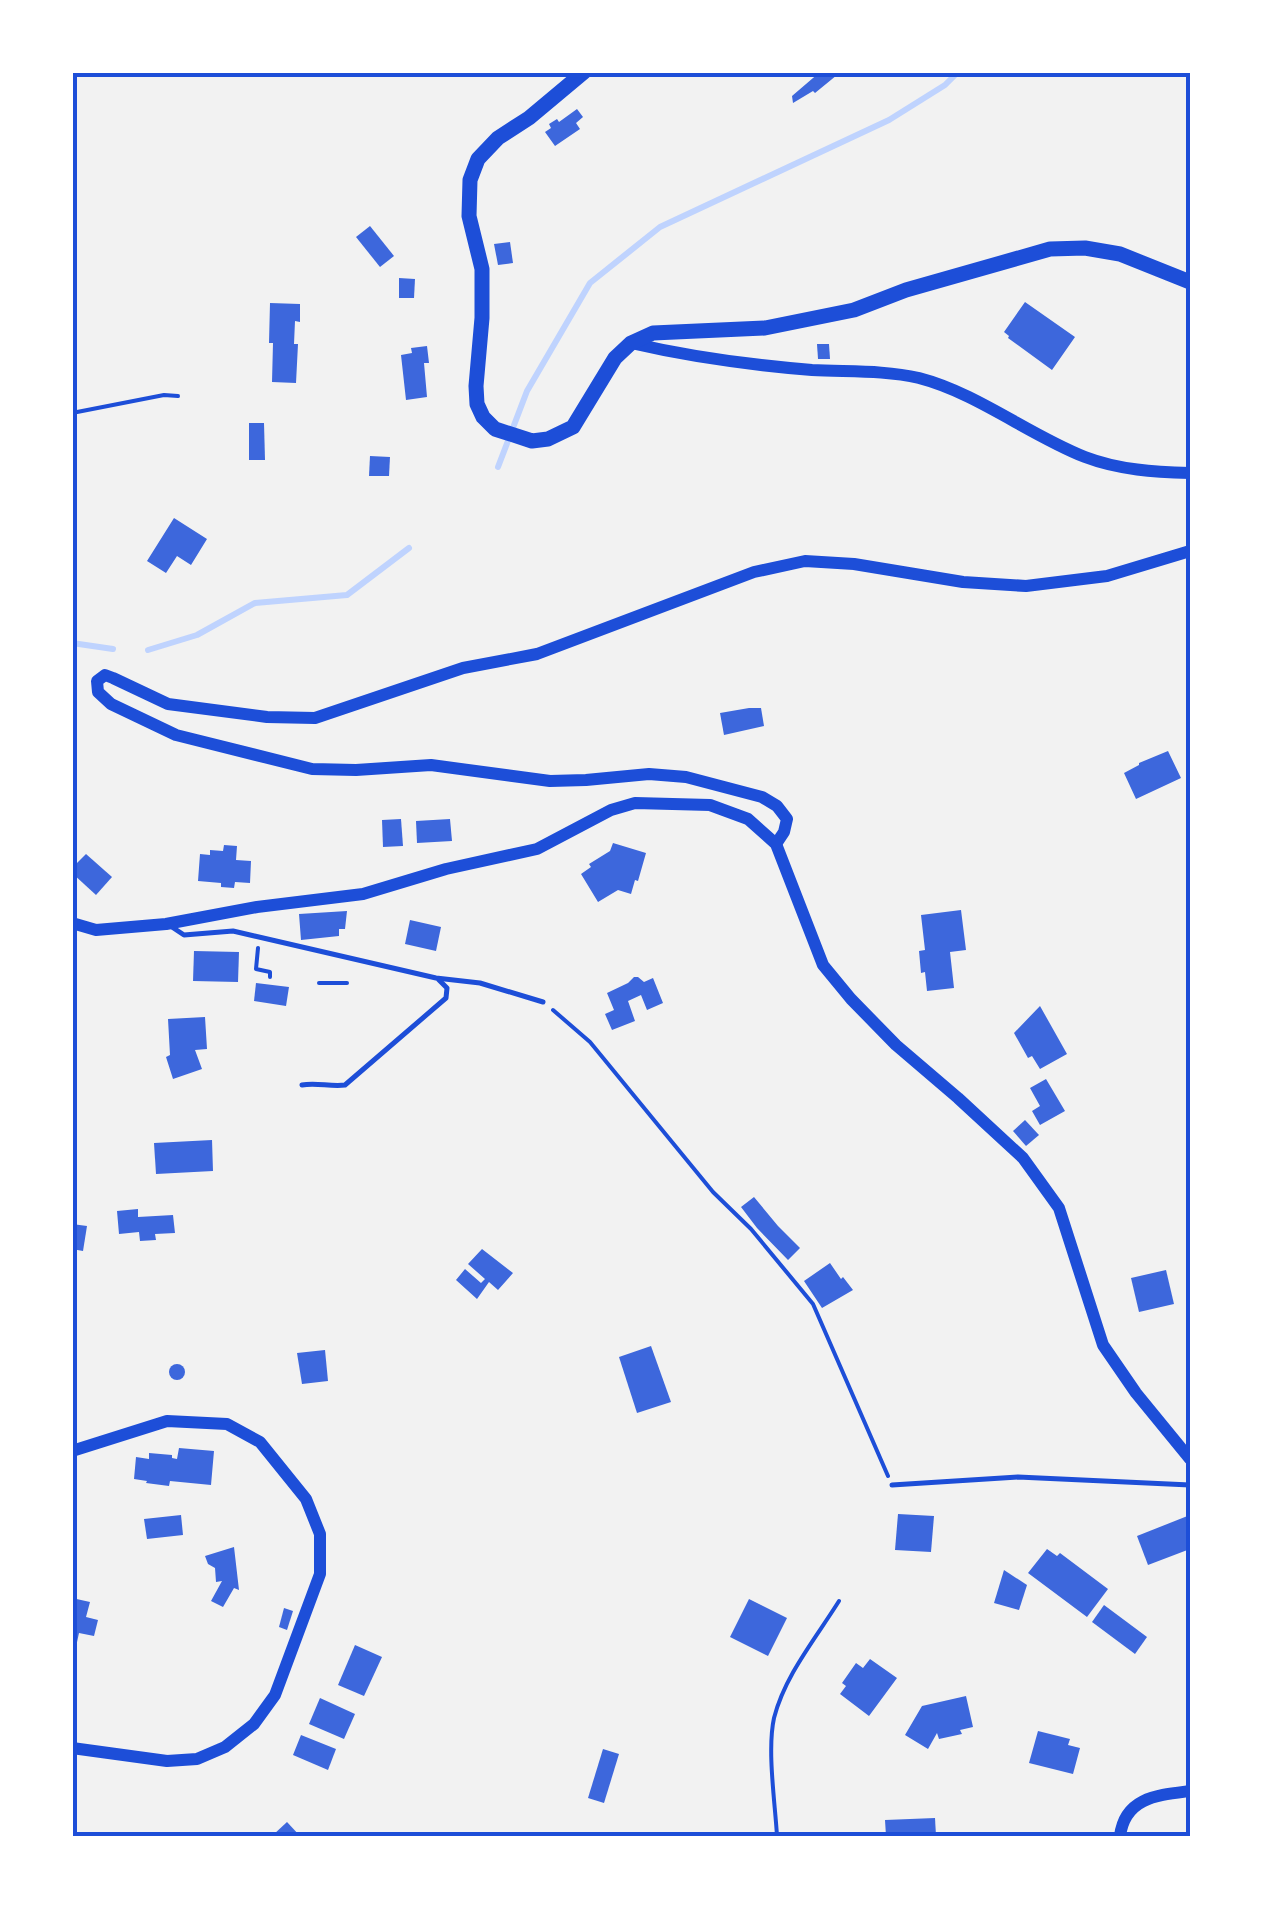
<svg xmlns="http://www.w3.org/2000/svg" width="1263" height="1909" viewBox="0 0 1263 1909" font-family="Signika,sans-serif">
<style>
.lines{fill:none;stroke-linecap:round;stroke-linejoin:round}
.stream{stroke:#bfd3fe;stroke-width:6}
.building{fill:#3d67dc}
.path{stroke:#1d4ed8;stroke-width:4}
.service{stroke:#1d4ed8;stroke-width:5}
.tertiary{stroke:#1d4ed8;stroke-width:12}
.secondary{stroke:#1d4ed8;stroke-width:15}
.neatline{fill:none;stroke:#1d4ed8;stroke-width:4}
</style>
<rect width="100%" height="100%" fill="#f2f2f2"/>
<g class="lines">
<g class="stream">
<polyline points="498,467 527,391 590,283 660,227 889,120 945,85 958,72"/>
<polyline points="72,643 113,649"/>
<polyline points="148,650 197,635 255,603 347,595 409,548"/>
</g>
</g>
<g class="building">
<polygon points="820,72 835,72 837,75 815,93 813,91 793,103 792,96"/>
<polygon points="577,109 583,117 576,123 580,129 555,146 545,132 551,128 549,124 557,119 559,122"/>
<polygon points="370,226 394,256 380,267 356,237"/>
<polygon points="510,242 513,263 498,265 494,244"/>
<polygon points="399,278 415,279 414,298 399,298"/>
<polygon points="1025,302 1075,337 1052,370 1008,338 1009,336 1004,332"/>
<polygon points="270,303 300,304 300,322 295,321 294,344 298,344 296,383 272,382 273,343 269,343"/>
<polygon points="817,344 829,344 830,359 818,359"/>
<polygon points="427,346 429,363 424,363 427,397 406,400 401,355 412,353 411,348"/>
<polygon points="249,423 264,423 265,460 249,460"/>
<polygon points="370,456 390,457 389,476 369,476"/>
<polygon points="174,518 207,539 191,565 177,556 166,573 147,561"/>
<polygon points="749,708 761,708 764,726 724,735 720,713"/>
<polygon points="1168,751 1181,778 1136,799 1124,773 1139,765 1139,763"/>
<polygon points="401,819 403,846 383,847 382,820"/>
<polygon points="450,819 452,841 417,843 416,821"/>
<polygon points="613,843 646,853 638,881 635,880 631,894 618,890 598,902 581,874 591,867 589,864 610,851"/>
<polygon points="224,845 237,846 236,860 251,861 250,883 235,882 234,888 221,887 221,883 198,881 200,854 210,855 210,850 223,851"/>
<polygon points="86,854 112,877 96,895 72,873 72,868"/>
<polygon points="961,910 966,950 950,952 954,988 927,991 925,972 921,973 919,951 925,950 921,915"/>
<polygon points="347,911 345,929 339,929 339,936 301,940 299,914"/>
<polygon points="410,920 441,927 436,951 405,944"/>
<polygon points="194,951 239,952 238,982 193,981"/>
<polygon points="634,977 638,977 644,982 653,978 663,1003 647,1010 641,995 628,1001 635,1021 612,1030 605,1014 614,1010 607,993 628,983"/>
<polygon points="256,983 289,987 286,1006 254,1001"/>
<polygon points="1040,1006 1067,1054 1040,1069 1032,1056 1028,1058 1014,1033"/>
<polygon points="205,1017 207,1049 195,1050 202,1069 173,1079 166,1057 170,1055 168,1019"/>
<polygon points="1046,1079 1065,1111 1040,1125 1032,1111 1040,1106 1030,1088"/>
<polygon points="1025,1120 1039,1135 1026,1146 1013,1131"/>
<polygon points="212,1140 213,1171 156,1174 154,1143"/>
<polygon points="754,1197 778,1226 800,1248 788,1260 757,1228 741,1207"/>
<polygon points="138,1209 138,1217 173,1215 175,1233 155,1234 156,1240 140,1241 139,1232 119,1234 117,1211"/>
<polygon points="72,1224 87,1226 83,1251 72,1249"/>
<polygon points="482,1249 513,1273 498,1290 489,1282 477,1299 456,1280 465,1269 481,1283 485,1279 468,1264"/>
<polygon points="830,1263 841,1279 843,1277 853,1290 822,1308 804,1281"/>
<polygon points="1166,1270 1174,1304 1139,1312 1131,1278"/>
<polygon points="651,1346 671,1402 637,1413 619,1357"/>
<polygon points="325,1350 328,1381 302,1384 297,1353"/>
<circle cx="177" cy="1372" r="8"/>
<polygon points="179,1448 214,1451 211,1485 170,1481 169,1486 146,1483 147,1481 134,1479 136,1457 149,1459 149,1453 172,1455 172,1458 177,1459"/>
<polygon points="898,1514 934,1516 931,1552 895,1550"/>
<polygon points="181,1515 183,1535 147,1539 144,1519"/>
<polygon points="1190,1515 1190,1549 1148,1565 1137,1536"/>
<polygon points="234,1547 239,1590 234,1588 223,1607 211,1601 222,1581 216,1582 215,1568 208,1564 205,1556"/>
<polygon points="1047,1549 1057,1556 1060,1553 1108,1589 1087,1617 1028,1573"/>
<polygon points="1004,1570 1027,1585 1019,1610 994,1603"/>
<polygon points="72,1598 90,1602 86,1617 98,1620 94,1636 79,1633 74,1656"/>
<polygon points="749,1599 787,1618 768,1656 730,1637"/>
<polygon points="1104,1605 1147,1637 1135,1654 1092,1622"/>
<polygon points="284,1608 293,1611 287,1630 279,1627"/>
<polygon points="355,1645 382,1657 364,1696 338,1685"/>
<polygon points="870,1659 897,1678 869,1716 840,1694 846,1686 842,1683 856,1663 863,1668"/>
<polygon points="966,1696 973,1727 960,1730 962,1734 939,1739 937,1733 928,1749 905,1735 922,1706"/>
<polygon points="320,1698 355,1714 344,1739 309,1724"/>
<polygon points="1038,1731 1070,1739 1068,1745 1080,1748 1073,1774 1029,1763"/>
<polygon points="301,1735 336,1749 328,1770 293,1755"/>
<polygon points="603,1749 619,1754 604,1803 588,1798"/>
<polygon points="935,1818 936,1836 886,1836 885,1820"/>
<polygon points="287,1822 300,1836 275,1836 273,1835"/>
</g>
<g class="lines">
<g class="path">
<polyline points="72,413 164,395 178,396"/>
<polyline points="258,948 256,969 270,972 270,977"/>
<polyline points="319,983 347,983"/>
<polyline points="553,1010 590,1042 713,1192 751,1229 813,1304 888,1476"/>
<path d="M777,1836c-2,-34 -10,-86 -3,-118 11,-43 42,-80 65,-117"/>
</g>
<g class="service">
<polyline points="169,925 184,935 233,931 436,978 480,983 543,1002"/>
<path d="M302,1085c14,-3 28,2 43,0l101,-87 1,-10 -8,-8"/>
<polyline points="892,1485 1018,1477 1190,1485"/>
</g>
<g class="tertiary">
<path d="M631,343c60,14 120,22 181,27 36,2 72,0 107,8 58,15 110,57 166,79 34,13 70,15 105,16"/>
<polyline points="776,844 784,832 787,819 777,806 762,797 686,777 649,774 586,780 550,781 431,765 356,770 312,769 176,735 111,704 98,692 97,681 105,675 113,678 168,704 267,717 315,718 463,668 537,654 754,572 805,561 854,564 963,582 1026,586 1107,576 1190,551"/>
<polyline points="72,923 96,930 166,924 257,907 363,894 446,869 537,849 611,810 635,803 710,805 748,819 776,844 823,965 851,999 896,1045 958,1098 1023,1158 1059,1208 1103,1345 1136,1393 1190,1459"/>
<polyline points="72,1451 167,1421 227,1424 260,1442 306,1499 320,1534 320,1574 275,1695 254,1724 225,1747 197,1759 167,1761 72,1748"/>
<path d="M1120,1836c5,-39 38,-41 70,-45"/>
</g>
<polyline class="secondary" points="584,72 529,118 498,138 478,159 470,180 469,216 482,269 482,318 476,386 477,404 483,417 495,429 532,441 548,439 573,427 615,358 631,343 653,333 765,328 854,310 906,290 1050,249 1085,248 1120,254 1190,282"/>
</g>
<rect width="1263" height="1909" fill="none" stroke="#ffffff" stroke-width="150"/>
<rect x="75" y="75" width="1113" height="1759" class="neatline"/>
</svg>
